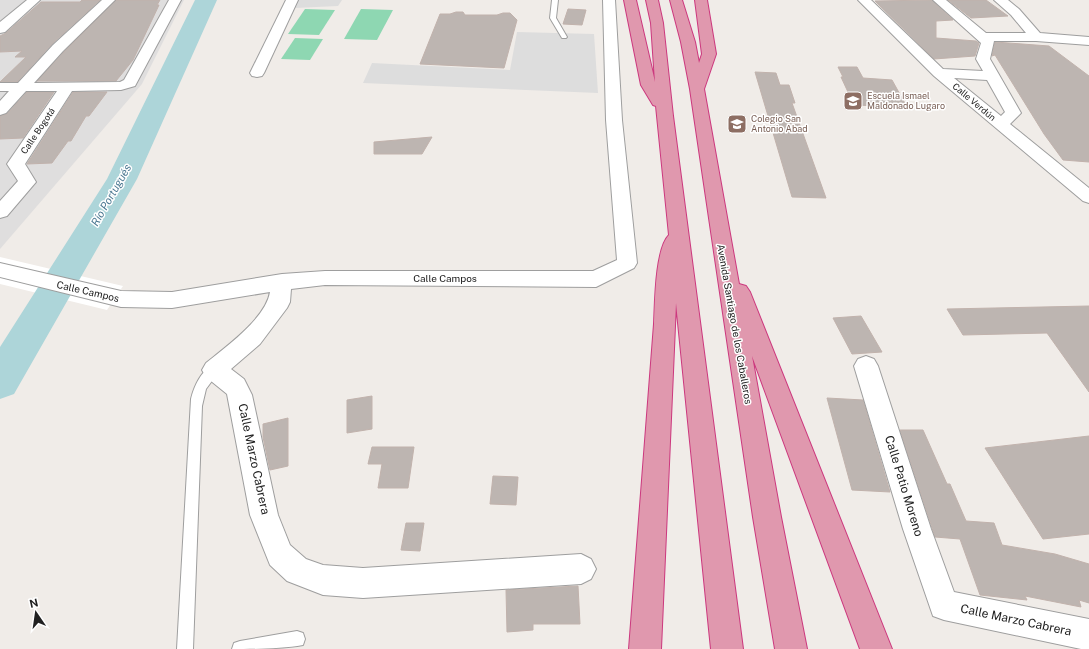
<svg xmlns="http://www.w3.org/2000/svg" width="1089" height="649" viewBox="0 0 1089 649" font-family="'Public Sans',sans-serif">
<style>
.residential{fill:#dfdede}
.pitch{fill:#8ed7b2}
.parking{fill:#ddd}
.pier{fill:#fff}
.lines{fill:none;stroke-linecap:round;stroke-linejoin:round}
.river{fill:#add5d9;fill-rule:evenodd}
.building{fill:#bdb5b1;stroke:#c1b2ac}
.service-casing{stroke:#9e9e9e;stroke-width:2}
.minor-casing{stroke:#9e9e9e;stroke-width:2}
.motorway-casing{stroke:#cc387e;stroke-width:2}
.service{fill:#fff;fill-rule:evenodd}
.minor{fill:#fff;fill-rule:evenodd}
.motorway{fill:#e098ae;fill-rule:evenodd}
.labels{text-anchor:middle;stroke-width:3;stroke-linejoin:round;paint-order:stroke}
.far-education-label{font-size:9px;fill:#785e54;stroke:#fff;text-anchor:start}
.far-street-label{font-size:9px;fill:#212121;stroke:#fff}
.street-label{font-size:10px;fill:#212121;stroke:#fff}
.water-label{font-size:11px;font-style:italic;fill:#4b7891;stroke:#fff}
.near-street-label{font-size:12px;fill:#212121;stroke:#fff}
</style>
<rect width="100%" height="100%" fill="#f0ece8"/>
<polygon class="residential" points="0,0 184,0 142,84 0,249"/>
<g class="pitch">
<polygon points="305,9 335,10 319,35 288,34"/>
<polygon points="361,9 393,10 377,40 344,39"/>
<polygon points="295,38 323,39 310,60 281,59"/>
</g>
<g class="parking">
<polygon points="297,0 342,0 338,6 295,8"/>
<polygon points="517,32 594,34 598,93 363,83 372,63 510,70"/>
</g>
<polygon class="pier" points="0,257 123,286 107,310 0,284"/>
<g class="lines">
<polygon class="river" points="195,0 217,0 137,179 14,394 0,399 0,347 107,179"/>
</g>
<g class="building">
<polygon points="82,0 100,0 52,44 17,82 0,82 26,57 15,57 22,51 0,52 0,36 6,33 41,2 80,2"/>
<polygon points="116,0 160,0 157,5 159,5 133,60 116,81 37,81 64,52"/>
<polygon points="932,0 953,20 936,21 936,38 976,41 979,43 975,56 934,59 875,1"/>
<polygon points="948,0 986,0 1008,16 971,18"/>
<polygon points="568,9 586,10 582,25 563,24"/>
<polygon points="456,12 463,12 465,15 497,15 503,13 510,13 517,20 504,68 420,64 440,14 450,14"/>
<polygon points="995,42 1049,46 1089,76 1089,162 1063,160 1044,134 995,55 992,56"/>
<polygon points="838,67 857,67 863,78 892,80 907,107 854,105 841,77 843,77"/>
<polygon points="755,72 776,73 780,85 789,85 795,103 792,103 826,198 792,197"/>
<polygon points="27,92 54,92 23,138 0,139 0,116 7,114"/>
<polygon points="73,92 107,92 89,116 86,116 71,141 68,141 52,163 27,164"/>
<polygon points="432,137 422,154 374,154 374,142"/>
<polygon points="1089,306 1089,392 1047,333 963,335 947,309"/>
<polygon points="861,316 882,352 852,354 833,318"/>
<polygon points="372,396 372,429 347,433 347,400"/>
<polygon points="827,398 863,400 890,492 852,490"/>
<polygon points="288,418 288,466 270,470 263,437 263,424"/>
<polygon points="900,430 923,430 947,484 950,484 966,521 994,523 1002,545 1055,554 1089,564 1089,603 1079,600 1081,607 1025,596 1027,600 980,595 960,539 935,537"/>
<polygon points="1089,436 1089,534 1043,539 985,448"/>
<polygon points="372,447 414,447 408,488 378,488 382,464 368,464"/>
<polygon points="493,476 518,477 516,505 490,504"/>
<polygon points="406,523 424,523 420,551 401,550"/>
<polygon points="578,586 580,624 533,624 533,630 507,632 506,590"/>
</g>
<g class="lines">
<g class="service-casing">
<g id="service">
<polygon points="552,0 558,0 556,18 567,37 566,38 562,38 550,18"/>
<path d="M214,365l4,2 2,3 -14,19 -4,17 -9,243h-16l14,-250c3,-12 10,-29 23,-34z"/>
<path d="M297,631l6,2 2,6 -2,6c-21,4 -49,4 -71,4l2,-6 6,-2z"/>
</g>
</g>
<g class="minor-casing">
<g id="minor">
<polygon points="27,0 40,0 5,32 0,33 0,22"/>
<polygon points="102,0 115,0 63,51 34,83 120,82 124,80 169,0 181,0 135,86 121,90 72,91 25,164 36,182 7,216 0,218 0,201 18,181 7,164 57,91 26,91 6,113 0,115 0,101 9,91 0,91 0,83 18,83 53,45"/>
<polygon points="286,0 298,0 264,73 262,76 257,77 252,76 250,73"/>
<path d="M603,0h12l7,120 15,143 -3,5 -38,19 -271,-2 -34,4 -1,13 -3,6 -27,36 -29,25 13,10 8,16 26,120 12,30 16,14 17,6 40,3 218,-14 10,5 5,10 -5,10 -10,5 -218,14 -40,-3 -36,-14 -17,-16 -20,-50 -23,-121 -21,-17 -4,-7 4,-7c20,-16 60,-45 64,-71l-98,16 -51,-1 -121,-30v-14l121,28 51,1 110,-18 43,-3h268l24,-11 -11,-140z"/>
<path d="M858,0h13l72,69 40,2 -7,-12 5,-16 -48,-43h13l40,33h40l-15,-18 -17,-15h14l11,9 21,24 49,4v8l-53,-4h-42l-4,18 31,54 -11,11 79,64v15l-6,-2 -149,-125zM954,78l33,2 18,32 -4,4z"/>
<polygon points="866,356 874,359 878,366 931,529 954,592 1089,619 1089,649 1081,649 944,620 933,616 903,529 854,366 858,359"/>
</g>
</g>
<g class="motorway-casing">
<g id="motorway">
<path d="M624,0h12l19,82 -4,-59 -5,-23h12l5,23 10,93 70,533h-32l-35,-346 -15,346h-32l25,-325c1,-20 1,-75 15,-89l-13,-129 -3,-1 -12,-20z"/>
<polygon points="670,0 682,0 695,42 699,63 702,54 695,0 707,0 716,54 704,89 739,284 746,286 750,292 892,649 860,649 752,356 781,517 807,649 775,649 753,517 690,89 681,42"/>
</g>
</g>
<use href="#service" class="service"/>
<use href="#minor" class="minor"/>
<use href="#motorway" class="motorway"/>
</g>
<defs>
<g id="school-square" transform="scale(1)"><rect x="-9" y="-9" width="18" height="18" rx="4" fill="#8d6e63" stroke="#fff"/><path d="M0-5L7-2L0 1L-7-2ZM-4 1L0 2.5L4 1V4Q0 6-4 4Z" fill="#fff"/></g>
</defs>
<g fill-rule="evenodd">
<use href="#school-square" x="853" y="101"/>
<use href="#school-square" x="737" y="124"/>
</g>
<g class="labels">
<g class="far-education-label">
<text x="867" y="99">Escuela Ismael<tspan x="867" dy="10">Maldonado Lugaro</tspan></text>
<text x="751" y="122">Colegio San<tspan x="751" dy="10">Antonio Abad</tspan></text>
</g>
<g class="far-street-label">
<text transform="translate(974 102) rotate(40)" y="3">Calle Verdún</text>
<text transform="translate(38 131) rotate(-56)" y="3">Calle Bogotá</text>
</g>
<g class="street-label">
<text x="445" y="282">Calle Campos</text>
<text transform="translate(88 291) rotate(13)" y="4">Calle Campos</text>
<text transform="translate(735 324) rotate(80)" y="4">Avenida Santiago de los Caballeros</text>
</g>
<g class="water-label">
<text transform="translate(111 195) rotate(-60)" y="4">Río Portugués</text>
</g>
<g class="near-street-label">
<text transform="translate(254 459) rotate(78)" y="4">Calle Marzo Cabrera</text>
<text transform="translate(904 486) rotate(73)" y="4">Calle Patio Moreno</text>
<text transform="translate(1016 620) rotate(12)" y="4">Calle Marzo Cabrera</text>
</g>
</g>
<g transform="translate(36 613) rotate(347)" stroke="#ffffff" stroke-width="3" paint-order="stroke">
<path d="M0-3L7 15L0 10L-7 15Z" fill="#212121"/>
<text y="-6" font-size="11" font-weight="bold" text-anchor="middle" fill="#212121">N</text>
</g>
</svg>
